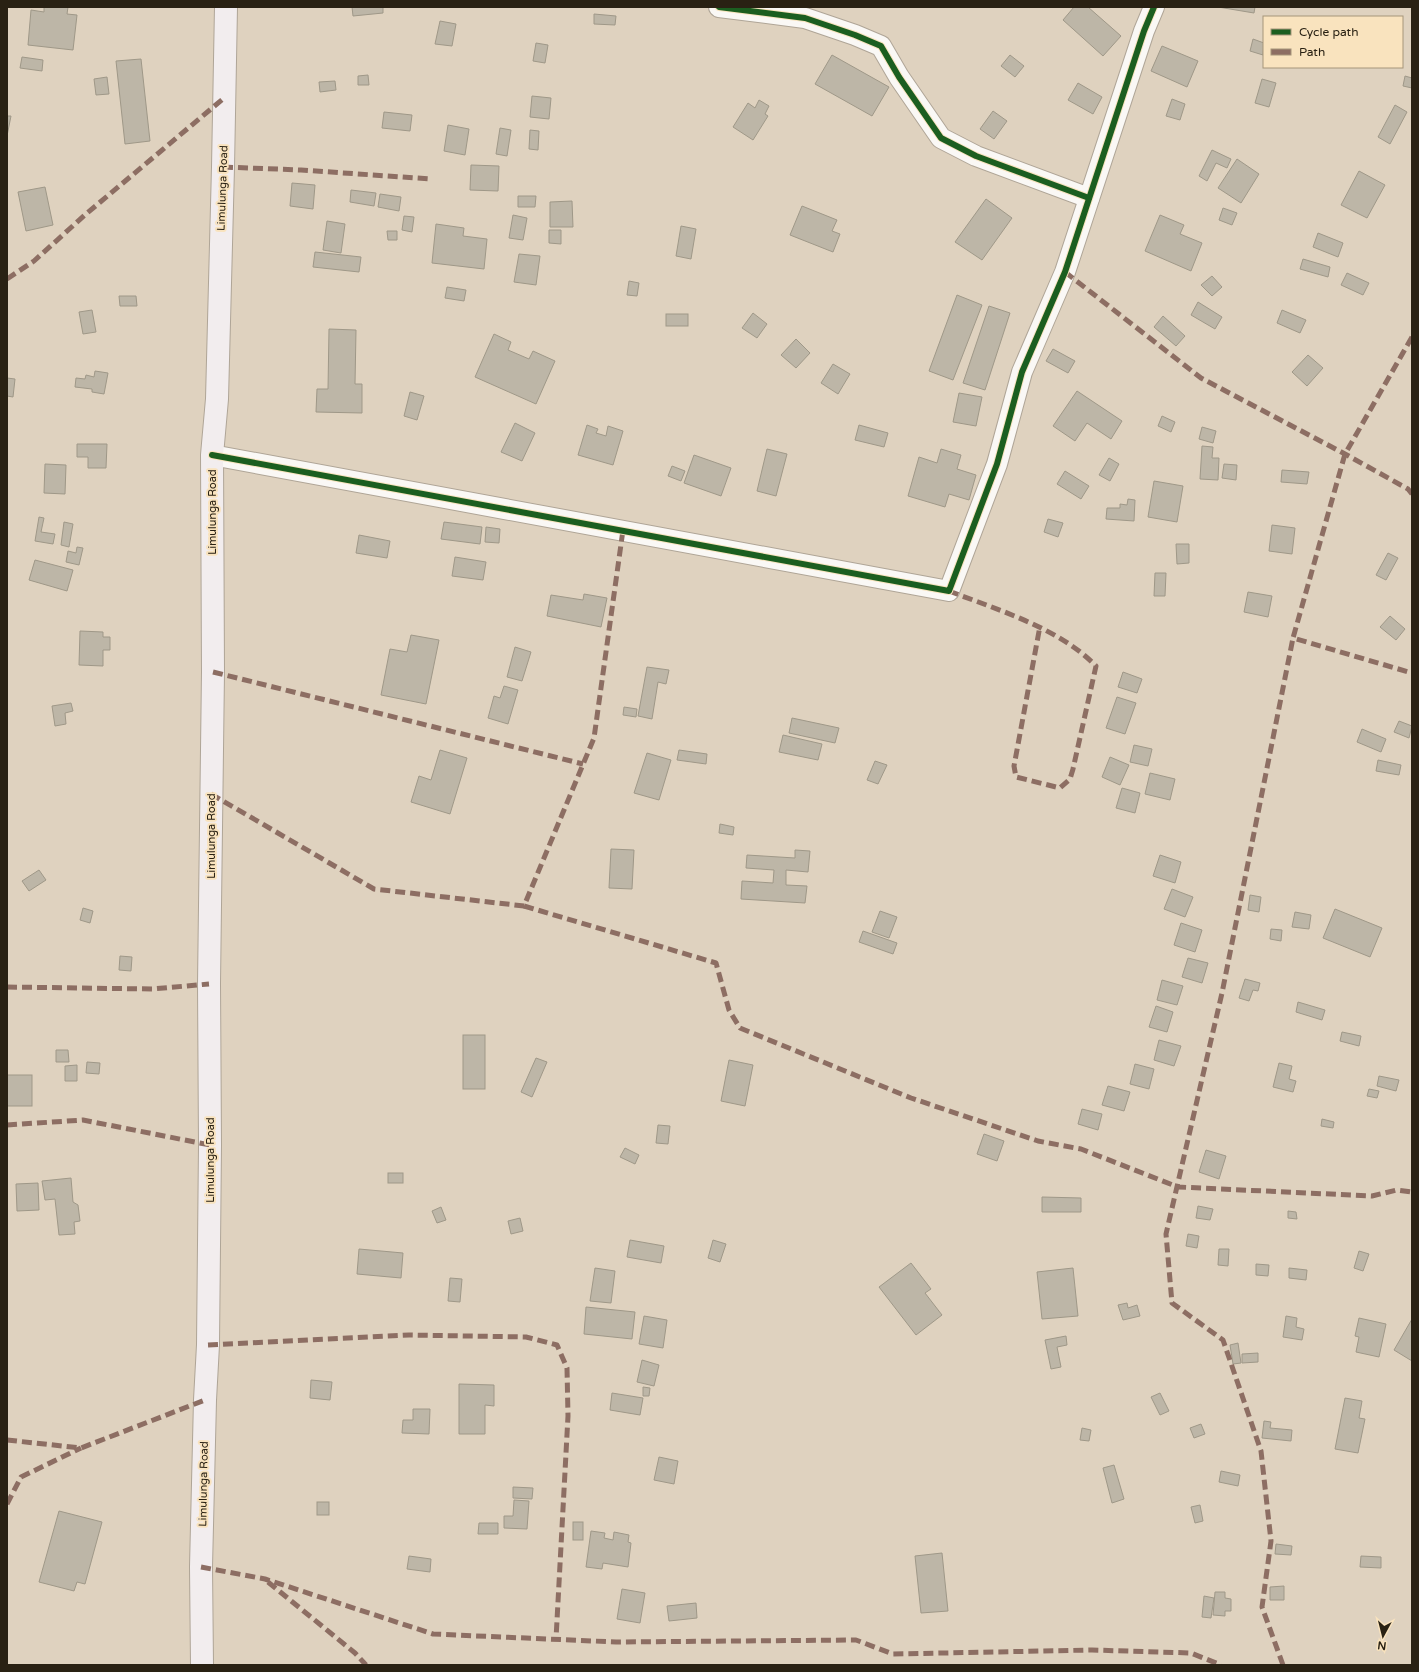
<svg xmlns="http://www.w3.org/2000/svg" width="1419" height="1672" viewBox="0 0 1419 1672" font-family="'Varela Round',sans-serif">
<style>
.building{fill:#bdb6a7;stroke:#9f9888}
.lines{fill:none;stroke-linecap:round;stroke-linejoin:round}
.minor-casing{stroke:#afa597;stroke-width:22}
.secondary-casing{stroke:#afa597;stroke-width:24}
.minor{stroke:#faf8f5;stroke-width:20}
.secondary{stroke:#f2edee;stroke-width:22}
.quiet{stroke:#8d6e63;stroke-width:5;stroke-dasharray:10 5;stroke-linecap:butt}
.cycleway-casing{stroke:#f9e3be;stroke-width:8}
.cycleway{stroke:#1b5e20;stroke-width:6}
.labels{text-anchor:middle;stroke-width:4;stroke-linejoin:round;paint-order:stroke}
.street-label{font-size:11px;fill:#292113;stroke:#f9e3be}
</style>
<rect width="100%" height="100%" fill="#dfd2bf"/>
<g class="building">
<polygon points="44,7 68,7 67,14 77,15 73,50 28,45 31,10 44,12"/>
<polygon points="352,7 383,7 383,13 353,16"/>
<polygon points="1074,7 1088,7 1121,36 1103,56 1063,20"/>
<polygon points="1218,7 1255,7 1254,13"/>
<polygon points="594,14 616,16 615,25 594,24"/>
<polygon points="440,21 456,24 452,46 435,44"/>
<polygon points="1253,39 1264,43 1263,55 1250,51"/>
<polygon points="536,43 548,45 545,63 533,61"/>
<polygon points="1162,46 1198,61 1187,87 1151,71"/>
<polygon points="832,55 889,87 872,116 815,84"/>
<polygon points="1010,55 1024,66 1015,77 1001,66"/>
<polygon points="22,57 43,60 42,71 20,68"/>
<polygon points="141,59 150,141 125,144 116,61"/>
<polygon points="368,75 369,85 358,85 358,76"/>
<polygon points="1405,76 1412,78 1412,88 1403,86"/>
<polygon points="107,77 109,94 96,95 94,79"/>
<polygon points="1262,79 1276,83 1269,107 1255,103"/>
<polygon points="335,81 336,90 320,92 319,82"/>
<polygon points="1078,83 1102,97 1093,114 1068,100"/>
<polygon points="532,96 551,98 549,119 530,117"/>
<polygon points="1172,99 1185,104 1180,120 1166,116"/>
<polygon points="759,100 769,106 765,114 768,116 753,140 733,127 748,103 755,108"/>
<polygon points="1395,105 1407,112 1390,144 1378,137"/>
<polygon points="993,111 1007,121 994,139 980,129"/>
<polygon points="384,112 412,115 410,131 382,128"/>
<polygon points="7,116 11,116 7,136"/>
<polygon points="448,125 469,129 465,155 444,151"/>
<polygon points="500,128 511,130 507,156 496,154"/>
<polygon points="530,130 539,131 538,150 529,149"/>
<polygon points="1212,150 1231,159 1227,168 1216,163 1207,181 1199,176"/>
<polygon points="1237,159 1259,174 1241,203 1218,188"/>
<polygon points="471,165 499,166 498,191 470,190"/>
<polygon points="1359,171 1385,185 1367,218 1341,205"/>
<polygon points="292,183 315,185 313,209 290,206"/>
<polygon points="45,187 53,225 26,231 18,192"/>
<polygon points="351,190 376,193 374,206 350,202"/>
<polygon points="380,194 401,197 399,211 378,207"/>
<polygon points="518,196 536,196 535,207 518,207"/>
<polygon points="986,199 1012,218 982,260 955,242"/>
<polygon points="572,201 573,227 550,227 550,202"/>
<polygon points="802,206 837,220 832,231 840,234 833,252 790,235"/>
<polygon points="1223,208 1237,213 1232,225 1219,220"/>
<polygon points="513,215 527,218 523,240 509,238"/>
<polygon points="1160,215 1184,225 1180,234 1202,243 1191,271 1145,251"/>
<polygon points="404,216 414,217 412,232 402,230"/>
<polygon points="327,221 345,224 341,253 323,250"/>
<polygon points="436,224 464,228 463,236 487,239 484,269 432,263"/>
<polygon points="681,226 696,229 691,259 676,256"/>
<polygon points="549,230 561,230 561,244 549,243"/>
<polygon points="387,231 397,231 397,240 388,240"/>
<polygon points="1318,233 1343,243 1338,257 1313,247"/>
<polygon points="315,252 361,257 359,272 313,267"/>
<polygon points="519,254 540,256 536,285 514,282"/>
<polygon points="1303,259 1330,267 1328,277 1300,269"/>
<polygon points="1347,273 1369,283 1363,295 1341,285"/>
<polygon points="1212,276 1222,287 1212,296 1201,285"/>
<polygon points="629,281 639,283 637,296 627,295"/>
<polygon points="447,287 466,290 464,301 445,298"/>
<polygon points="957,295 982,305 953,380 929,371"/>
<polygon points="119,296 136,296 137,306 120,306"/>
<polygon points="1198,302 1222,317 1215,329 1191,315"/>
<polygon points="989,306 1010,313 985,390 963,383"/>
<polygon points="92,310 96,332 83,334 79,312"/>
<polygon points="1282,310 1306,320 1300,333 1277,323"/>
<polygon points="753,313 767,324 757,338 742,328"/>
<rect x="666" y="314" width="22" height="12"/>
<polygon points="1163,316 1185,336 1176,346 1154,327"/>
<polygon points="329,329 356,330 355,384 362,384 362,413 316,412 317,389 328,389"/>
<polygon points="494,334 511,342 508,350 529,359 533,351 555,361 536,404 475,377"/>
<polygon points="796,339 810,353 796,368 781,355"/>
<polygon points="1053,349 1075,361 1068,373 1046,361"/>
<polygon points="1308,355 1323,368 1307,386 1292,372"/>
<polygon points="833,364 850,374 838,394 821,383"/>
<polygon points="95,371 108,373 104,394 92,392 92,389 75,387 76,378 85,379 86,375 94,377"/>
<polygon points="7,378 15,379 13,397 7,396"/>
<polygon points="1077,391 1122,421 1111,439 1087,423 1075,441 1053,426"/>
<polygon points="410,392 424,396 417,420 404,416"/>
<polygon points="959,393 982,397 976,426 953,422"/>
<polygon points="1162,416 1175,422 1171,432 1158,426"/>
<polygon points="515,423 535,433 522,461 501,452"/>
<polygon points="587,425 598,429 596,433 606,436 608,426 623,431 613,465 578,455"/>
<polygon points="859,425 888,433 884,447 855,440"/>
<polygon points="1202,427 1216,431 1213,443 1199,439"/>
<polygon points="77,444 107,444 106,468 88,468 88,457 77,457"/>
<polygon points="1202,446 1213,447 1212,458 1219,458 1218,480 1200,479"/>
<polygon points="767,449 787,454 776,496 757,491"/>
<polygon points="941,449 961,455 957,469 976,475 969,500 949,494 945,507 908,496 919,457 937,463"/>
<polygon points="694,455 731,468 721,496 684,483"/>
<polygon points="1109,458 1119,464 1110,481 1099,475"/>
<polygon points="45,464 66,465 65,494 44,493"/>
<polygon points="1224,464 1237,465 1236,480 1222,478"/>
<polygon points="672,466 685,471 681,481 668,476"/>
<polygon points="1282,470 1309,472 1307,484 1281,482"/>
<polygon points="1065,471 1089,486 1081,499 1057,484"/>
<polygon points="1154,481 1183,486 1177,522 1148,517"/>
<polygon points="1128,499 1135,500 1134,521 1106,519 1107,508 1120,508 1120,504 1127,505"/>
<polygon points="39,517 44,518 41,532 55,534 53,544 35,541"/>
<polygon points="1048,519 1063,523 1058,537 1044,532"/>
<polygon points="64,522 73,524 69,547 61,545"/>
<polygon points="444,522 482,527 480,544 441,539"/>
<polygon points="1272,525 1295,528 1292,554 1269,551"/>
<polygon points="486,527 500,529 499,543 485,542"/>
<polygon points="359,535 390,541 387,558 356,553"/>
<polygon points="1176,544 1189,544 1189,563 1177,564"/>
<polygon points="77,547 83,548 79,565 66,562 68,551 76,553"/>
<polygon points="1388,553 1398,558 1386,580 1376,575"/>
<polygon points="455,557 486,562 483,580 452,576"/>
<polygon points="35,560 73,570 67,591 29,580"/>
<polygon points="1155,573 1166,573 1165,596 1154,596"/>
<polygon points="1248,592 1272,596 1268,617 1244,612"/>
<polygon points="584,594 607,598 601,627 547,616 551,595 583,600"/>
<polygon points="1390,616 1405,629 1396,640 1380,627"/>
<polygon points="80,631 103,632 103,637 110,637 110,650 103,650 103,666 79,665"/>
<polygon points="411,635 439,640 426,704 381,695 390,649 407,652"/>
<polygon points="515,647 531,652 522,681 507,677"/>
<polygon points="647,667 669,670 666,684 658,682 652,719 638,716"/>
<polygon points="1123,672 1142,679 1137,693 1118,687"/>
<polygon points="504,686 518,690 508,724 488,718 494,696 500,698"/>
<polygon points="1117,697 1136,703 1125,734 1106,728"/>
<polygon points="71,703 73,711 65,713 66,724 55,726 52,706"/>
<polygon points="624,707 637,709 636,717 623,715"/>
<polygon points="792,718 839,728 835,743 789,733"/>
<polygon points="1399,721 1412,726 1409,738 1394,732"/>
<polygon points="1362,729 1386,739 1381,752 1357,742"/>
<polygon points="783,735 822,744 818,760 779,752"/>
<polygon points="1134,745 1152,749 1148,766 1130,762"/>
<polygon points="440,750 467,758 450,814 411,802 419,776 431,780"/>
<polygon points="679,750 707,754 706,764 677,760"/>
<polygon points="647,753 671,760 659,800 634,793"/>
<polygon points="1110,757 1129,765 1120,785 1102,777"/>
<polygon points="1378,760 1401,765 1399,775 1376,771"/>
<polygon points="875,761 887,765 878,784 867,780"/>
<polygon points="1150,773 1175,779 1170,800 1145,794"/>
<polygon points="1122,788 1140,793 1135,813 1116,808"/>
<polygon points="720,824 734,827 733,835 719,833"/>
<polygon points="611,849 634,850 632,889 609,888"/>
<polygon points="795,850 810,851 808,872 786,870 786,885 807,886 805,903 741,899 742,881 773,883 774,870 746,868 747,855 795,858"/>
<polygon points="1160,855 1181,862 1175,883 1153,876"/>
<polygon points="39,870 46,880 29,891 22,881"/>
<polygon points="1172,889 1193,897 1185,917 1164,909"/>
<polygon points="1250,895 1261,897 1259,912 1248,910"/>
<polygon points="83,908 93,911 90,923 80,920"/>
<polygon points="1335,909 1382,928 1370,957 1323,938"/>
<polygon points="880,911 897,917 889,938 872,932"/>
<polygon points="1295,912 1311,915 1309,929 1292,927"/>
<polygon points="1181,923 1202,930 1195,952 1174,945"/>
<polygon points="1271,929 1282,930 1281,941 1270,939"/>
<polygon points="863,931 897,943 893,954 859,942"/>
<polygon points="120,956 132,957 131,971 119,970"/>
<polygon points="1188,958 1208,963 1202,983 1182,977"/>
<polygon points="1245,979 1260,983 1258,991 1253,990 1249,1001 1239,998"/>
<polygon points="1162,980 1183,986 1177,1005 1157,1000"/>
<polygon points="1298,1002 1325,1010 1322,1020 1296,1012"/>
<polygon points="1156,1006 1173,1012 1167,1032 1149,1027"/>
<polygon points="1342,1032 1361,1036 1359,1046 1340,1041"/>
<rect x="463" y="1035" width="22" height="54"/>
<polygon points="1159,1040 1181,1046 1174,1066 1154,1060"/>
<polygon points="56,1050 68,1050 69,1062 56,1062"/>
<polygon points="536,1058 547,1062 532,1097 521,1092"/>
<polygon points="729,1060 753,1065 745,1106 721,1101"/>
<polygon points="87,1062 100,1063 99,1074 86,1073"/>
<polygon points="1279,1063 1292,1066 1289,1079 1296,1081 1293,1092 1273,1087"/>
<polygon points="1135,1064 1154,1069 1149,1089 1130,1084"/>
<polygon points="77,1065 77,1081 65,1081 65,1066"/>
<rect x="7" y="1075" width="25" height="31"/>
<polygon points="1379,1076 1399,1080 1396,1091 1377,1086"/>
<polygon points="1108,1086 1130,1092 1124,1111 1102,1105"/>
<polygon points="1369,1089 1379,1091 1377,1098 1367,1096"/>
<polygon points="1082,1109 1102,1114 1098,1130 1078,1124"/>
<polygon points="1322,1119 1334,1122 1333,1128 1321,1126"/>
<polygon points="658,1125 670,1126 668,1144 656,1143"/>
<polygon points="984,1134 1004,1141 997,1161 977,1154"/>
<polygon points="625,1148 639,1155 635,1164 620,1157"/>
<polygon points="1206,1150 1226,1156 1219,1179 1199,1172"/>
<rect x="388" y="1173" width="15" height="10"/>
<polygon points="71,1178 73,1202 78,1205 80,1221 74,1222 75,1234 59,1235 55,1199 45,1200 42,1181"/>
<polygon points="38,1183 39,1210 17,1211 16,1184"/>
<polygon points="1042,1197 1081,1198 1081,1212 1042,1212"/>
<polygon points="1198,1206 1213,1209 1210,1220 1196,1218"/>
<polygon points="441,1207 446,1220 437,1223 432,1211"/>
<polygon points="1288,1211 1296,1212 1297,1219 1288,1218"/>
<polygon points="520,1218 523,1231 511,1234 508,1221"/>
<polygon points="1188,1234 1199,1236 1197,1248 1186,1246"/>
<polygon points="630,1240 664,1246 661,1263 627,1257"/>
<polygon points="713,1240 726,1244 720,1262 708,1258"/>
<polygon points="359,1249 403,1253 401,1278 357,1274"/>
<polygon points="1219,1249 1229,1249 1228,1266 1218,1265"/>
<polygon points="1359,1251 1369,1254 1363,1271 1354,1268"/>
<polygon points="911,1263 931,1289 925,1293 942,1315 916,1335 879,1287"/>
<polygon points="1256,1264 1269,1265 1268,1276 1256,1275"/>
<polygon points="595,1268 615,1271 611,1303 590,1301"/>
<polygon points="1073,1268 1078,1316 1042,1319 1037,1272"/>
<polygon points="1289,1268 1307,1270 1306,1280 1289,1278"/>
<polygon points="450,1278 462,1279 460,1302 448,1301"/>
<polygon points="1127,1303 1128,1308 1137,1305 1140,1316 1123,1320 1118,1305"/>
<polygon points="586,1307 635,1312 632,1339 584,1334"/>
<polygon points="644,1316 667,1320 663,1348 639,1344"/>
<polygon points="1286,1316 1297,1318 1296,1327 1304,1329 1302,1340 1283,1337"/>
<polygon points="1359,1318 1386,1324 1379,1357 1356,1352 1359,1337 1355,1336"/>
<polygon points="1412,1319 1412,1361 1394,1350"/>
<polygon points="1066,1336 1067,1345 1057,1347 1061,1367 1051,1369 1045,1340"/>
<polygon points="1238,1343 1241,1363 1233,1364 1230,1345"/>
<polygon points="1258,1353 1258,1362 1242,1363 1242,1354"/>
<polygon points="642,1360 659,1365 654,1386 637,1382"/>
<polygon points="311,1380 332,1382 330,1400 310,1398"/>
<polygon points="459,1384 494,1385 494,1406 485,1405 485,1434 459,1434"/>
<polygon points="643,1387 650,1388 649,1396 643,1396"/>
<polygon points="612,1393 643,1398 640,1415 610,1410"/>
<polygon points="1160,1393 1169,1411 1160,1415 1151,1397"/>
<polygon points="1345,1398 1362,1401 1359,1418 1365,1419 1358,1453 1335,1449"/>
<polygon points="413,1409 430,1409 429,1434 402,1433 403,1420 413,1420"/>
<polygon points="1264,1421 1271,1422 1270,1428 1292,1430 1291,1441 1262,1438"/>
<polygon points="1201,1424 1205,1434 1194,1438 1190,1428"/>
<polygon points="1082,1428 1091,1430 1089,1441 1080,1440"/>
<polygon points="659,1457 678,1461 674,1484 654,1480"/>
<polygon points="1114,1465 1124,1499 1112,1503 1103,1468"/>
<polygon points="1221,1471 1240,1475 1238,1486 1219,1482"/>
<polygon points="513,1487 533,1488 532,1499 513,1498"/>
<polygon points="514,1500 529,1501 527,1529 504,1528 504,1516 513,1516"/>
<rect x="317" y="1502" width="12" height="13"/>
<polygon points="1200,1505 1203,1521 1195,1523 1191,1507"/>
<polygon points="59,1511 102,1522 85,1584 77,1582 74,1591 39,1582"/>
<rect x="573" y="1522" width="10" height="18"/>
<polygon points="479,1523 498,1523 498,1534 478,1534"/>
<polygon points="591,1531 605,1533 604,1538 613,1540 614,1532 629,1535 628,1542 631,1543 628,1567 603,1563 602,1569 586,1567"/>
<polygon points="1276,1544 1292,1546 1291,1555 1275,1554"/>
<polygon points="942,1553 948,1611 921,1613 915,1556"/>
<polygon points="409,1556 431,1559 430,1572 407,1569"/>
<polygon points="1361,1556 1381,1557 1381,1568 1360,1567"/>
<polygon points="1284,1586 1284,1600 1270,1600 1270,1587"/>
<polygon points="622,1589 645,1593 640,1623 617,1619"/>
<polygon points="1215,1592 1225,1592 1225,1598 1231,1599 1231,1611 1225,1611 1225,1616 1213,1615"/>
<polygon points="1204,1596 1214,1598 1211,1618 1202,1617"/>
<polygon points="696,1603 697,1618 669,1621 667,1606"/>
</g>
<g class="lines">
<g class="minor-casing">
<g id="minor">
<polyline points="719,7 805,18 855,35 881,46 899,77 941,138 976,156 1089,198"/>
<polyline points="212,455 949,591 997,464 1022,372 1065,272 1144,31 1154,7"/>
</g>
</g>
<g class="secondary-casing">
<polyline id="secondary" points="202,1665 201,1567 205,1400 208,1345 210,1145 209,984 213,672 212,455 217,399 223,167 226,7"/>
</g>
<use href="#minor" class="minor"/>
<use href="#secondary" class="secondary"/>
<g class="quiet">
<polyline points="223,167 301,170 431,179"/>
<polyline points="1065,272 1201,378 1345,454 1408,489 1412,494"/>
<polyline points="7,279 34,261 86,214 224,98"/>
<polyline points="1412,337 1345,454 1293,638 1412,673"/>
<path d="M949,591c49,19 110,37 147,75l-23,103 -3,10 -10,9 -44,-11 -2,-11 26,-140"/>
<polyline points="213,672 583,764"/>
<polyline points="211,794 374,889 524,906 594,738 623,530"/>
<polyline points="524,906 716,963 729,1010 740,1028 911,1098 1038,1141 1081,1149 1178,1187 1372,1196 1397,1190 1412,1192"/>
<polyline points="7,987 152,989 209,984"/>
<polyline points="7,1125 83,1120 210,1145"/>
<polyline points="208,1345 409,1335 526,1337 557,1345 567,1368 568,1416 556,1639"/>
<polyline points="7,1440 81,1448 205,1400"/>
<polyline points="7,1504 21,1477 81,1448"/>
<polyline points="201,1567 265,1579 433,1634 616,1642 856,1640 893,1654 1092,1650 1191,1653 1221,1665"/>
<polyline points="268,1582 355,1653 366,1665"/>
<polyline points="1283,1665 1262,1607 1271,1541 1261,1451 1223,1340 1172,1303 1166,1234 1222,993 1293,638"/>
</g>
<g class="cycleway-casing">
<g id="cycleway">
<polyline points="719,7 805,18 855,35 881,46 899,77 941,138 976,156 1089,198"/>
<polyline points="212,455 949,591 997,464 1022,372 1065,272 1144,31 1154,7"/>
</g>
</g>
<use href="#cycleway" class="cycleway"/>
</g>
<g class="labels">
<g class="street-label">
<text transform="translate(222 188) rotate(-88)" y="4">Limulunga Road</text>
<text transform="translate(212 512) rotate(-90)" y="4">Limulunga Road</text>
<text transform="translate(211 836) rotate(-90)" y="4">Limulunga Road</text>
<text transform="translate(210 1160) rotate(-90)" y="4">Limulunga Road</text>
<text transform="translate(203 1484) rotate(-89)" y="4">Limulunga Road</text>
</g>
</g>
<rect width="1419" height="1672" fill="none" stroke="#292113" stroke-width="16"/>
<rect x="1263" y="16" width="140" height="52" fill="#f9e3be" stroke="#a6957a"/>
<rect x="1271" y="29" width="20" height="6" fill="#1b5e20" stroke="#a6957a"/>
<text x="1299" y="36" font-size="12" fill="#292113">Cycle path</text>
<rect x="1271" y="49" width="20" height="6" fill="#8d6e63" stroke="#a6957a"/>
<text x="1299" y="56" font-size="12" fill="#292113">Path</text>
<g transform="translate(1383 1636) rotate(187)" stroke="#f9e3be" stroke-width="3" paint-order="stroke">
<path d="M0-3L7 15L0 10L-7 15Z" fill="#292113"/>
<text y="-6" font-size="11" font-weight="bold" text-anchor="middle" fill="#292113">N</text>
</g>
</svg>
